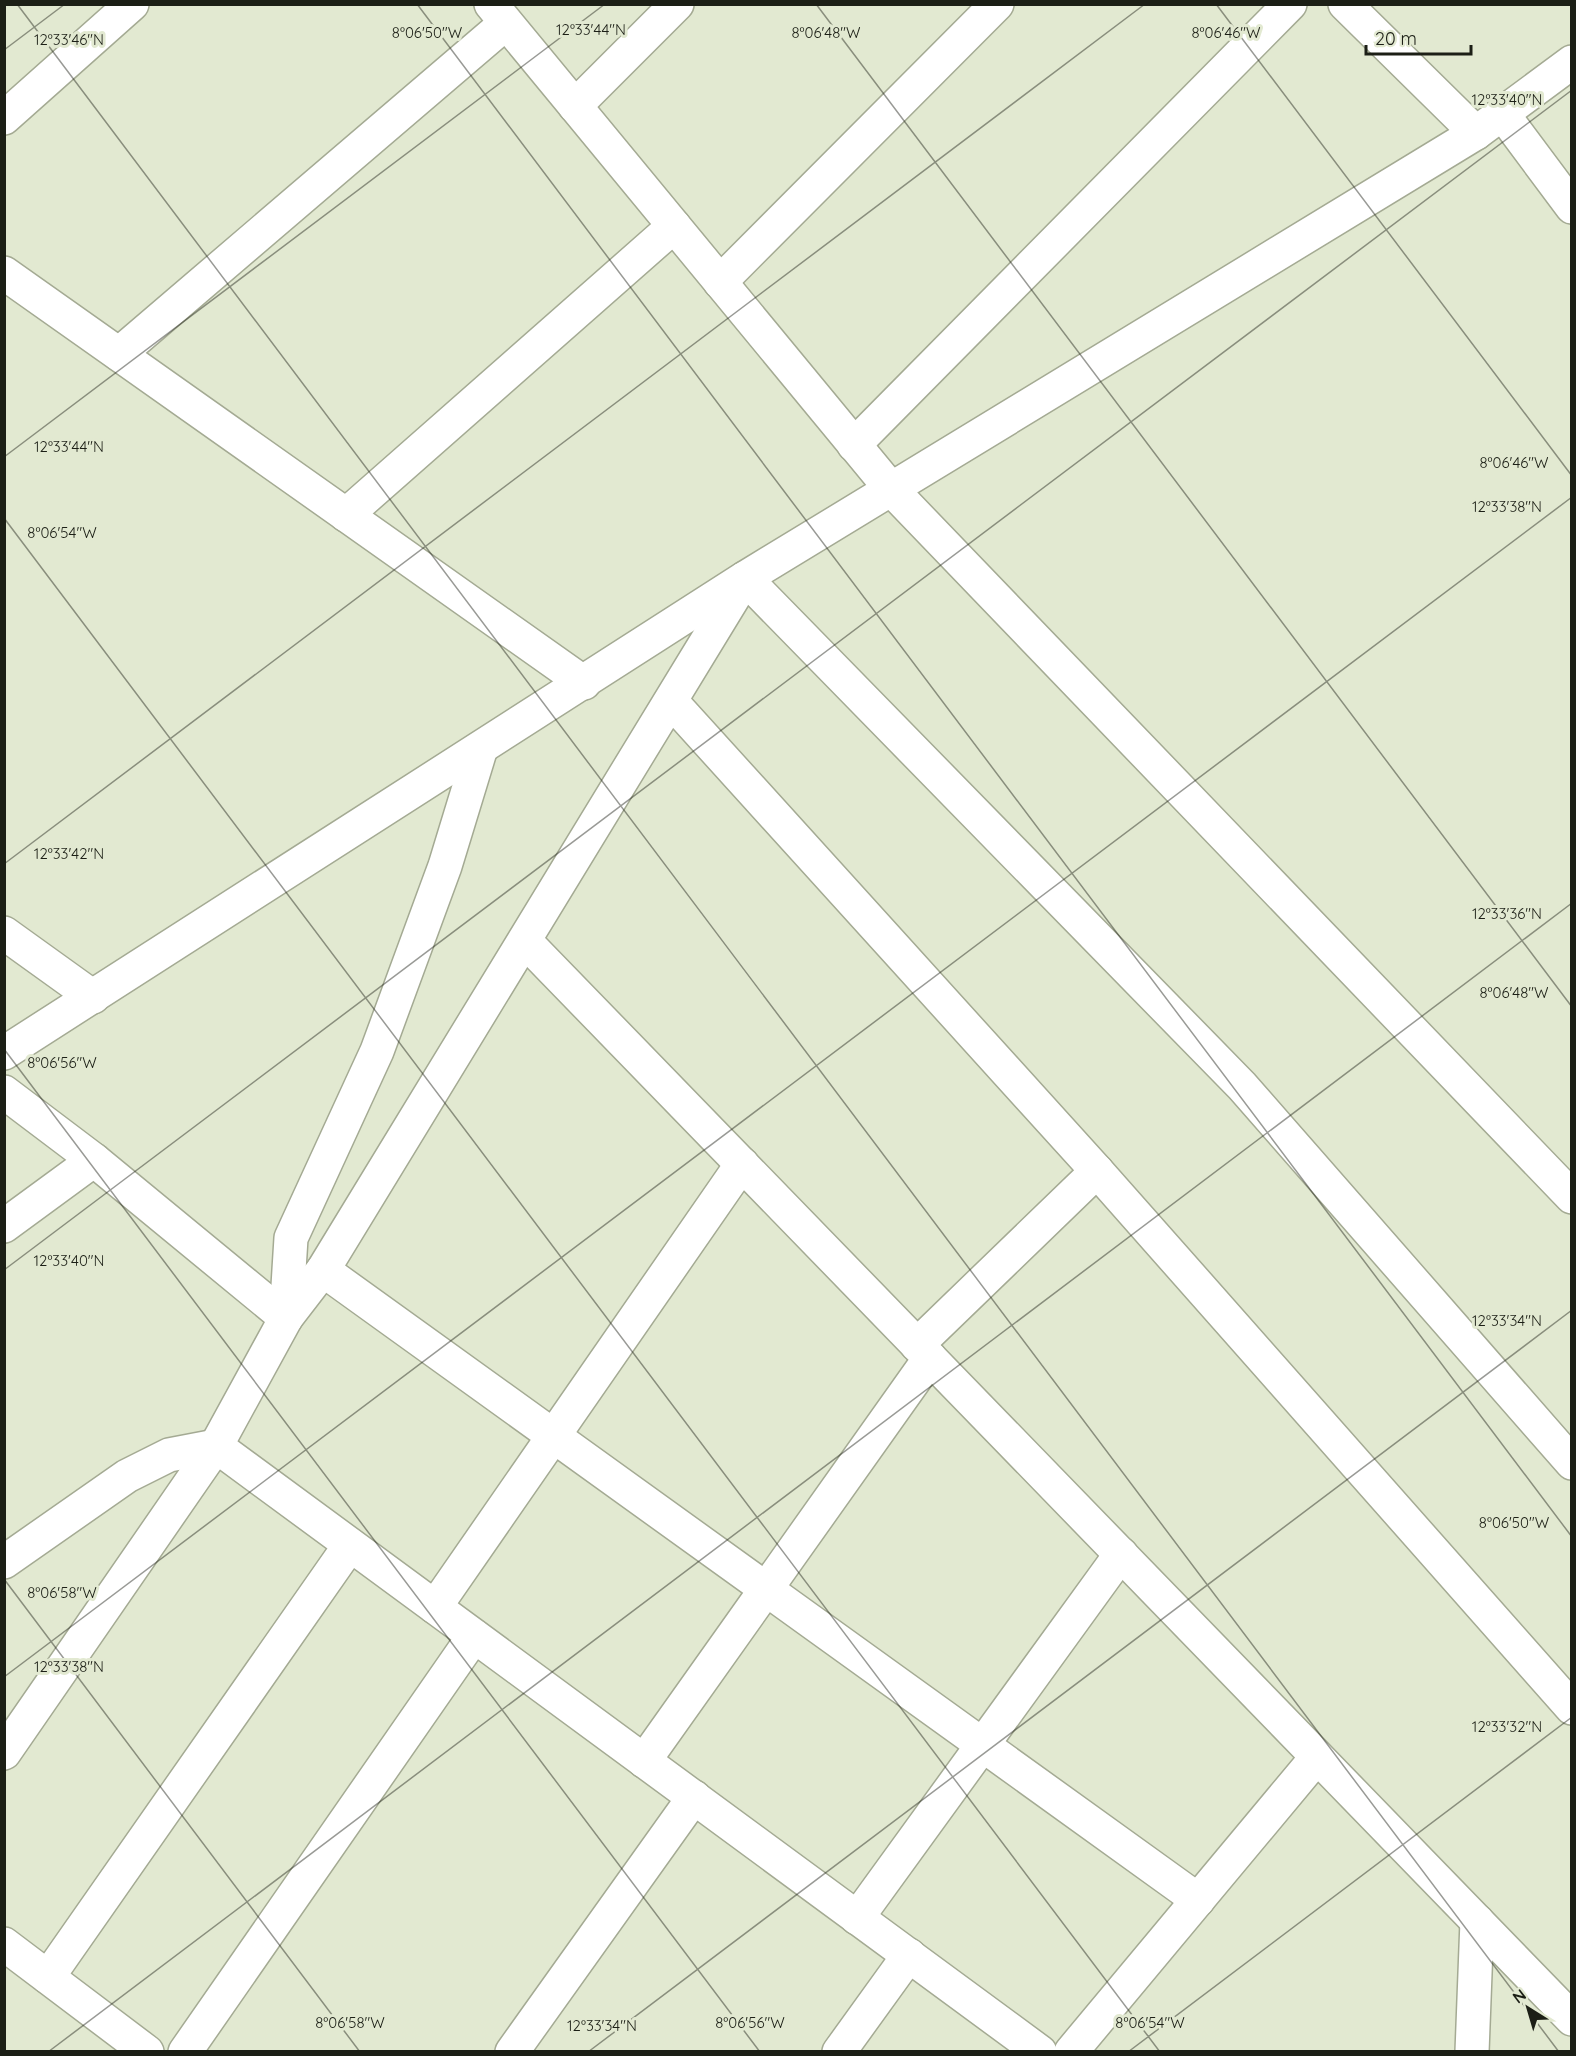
<svg xmlns="http://www.w3.org/2000/svg" width="1576" height="2056" viewBox="0 0 1576 2056" font-family="Quicksand,sans-serif">
<style>
.lines{fill:none;stroke-linecap:round;stroke-linejoin:round}
.minor-casing{stroke:#a4aa93;stroke-width:36}
.minor{stroke:#fff;stroke-width:33}
.ticks{fill:none;stroke:#1c1f16;stroke-width:1.5;stroke-opacity:0.45}
.ticks-label{font-size:15px;text-anchor:middle;fill:#1c1f16;stroke:#e2e9d1;stroke-width:6;stroke-linejoin:round;paint-order:stroke}
</style>
<rect width="100%" height="100%" fill="#e2e9d1"/>
<g class="lines">
<g class="minor-casing">
<g id="minor">
<polyline points="491,4 891,489 1572,1197"/>
<polyline points="1345,4 1476,133"/>
<polyline points="575,106 677,4"/>
<polyline points="1502,113 1572,207"/>
<polyline points="4,118 132,4"/>
<polyline points="4,273 584,683"/>
<polyline points="720,282 997,4"/>
<polyline points="119,354 506,23"/>
<polyline points="854,445 1290,4"/>
<polyline points="346,515 674,226"/>
<polyline points="745,578 1242,1086 1572,1463"/>
<polyline points="671,701 1097,1171 1572,1708"/>
<polyline points="4,933 93,997"/>
<polyline points="525,941 1572,2019"/>
<polyline points="4,1053 745,578 1476,133 1572,62"/>
<polyline points="4,1092 94,1160 286,1318"/>
<polyline points="4,1226 94,1160"/>
<polyline points="323,1270 1198,1900"/>
<polyline points="286,1318 291,1238 377,1051 445,866 481,748"/>
<polyline points="917,1345 1097,1171"/>
<polyline points="4,1562 127,1476 169,1455 216,1446 1040,2052"/>
<polyline points="435,1607 742,1164"/>
<polyline points="4,1753 216,1446 286,1318 323,1270 741,585"/>
<polyline points="644,1761 930,1358"/>
<polyline points="857,1918 1121,1554"/>
<polyline points="4,1944 147,2052"/>
<polyline points="48,1977 350,1545"/>
<polyline points="185,2052 474,1636"/>
<polyline points="512,2052 694,1797"/>
<polyline points="839,2052 909,1955"/>
<polyline points="1071,2052 1317,1757"/>
<polyline points="1472,2052 1477,1921"/>
</g>
</g>
<use href="#minor" class="minor"/>
</g>
<path class="ticks" d="M17,4l1542,2048M417,4l1155,1533M816,4l756,1003M1216,4l356,472M4,50l61,-46M4,457l601,-453M4,518l1156,1534M4,864l1141,-860M4,1049l756,1003M4,1270l1568,-1180M4,1579l356,473M4,1677l1568,-1180M48,2052l1524,-1149M588,2052l984,-742M1128,2052l444,-335"/>
<g class="ticks-label">
<text x="591" y="35">12°33'44"N</text>
<text x="427" y="38">8°06'50"W</text>
<text x="826" y="38">8°06'48"W</text>
<text x="1226" y="38">8°06'46"W</text>
<text x="69" y="45">12°33'46"N</text>
<text x="1507" y="105">12°33'40"N</text>
<text x="69" y="452">12°33'44"N</text>
<text x="1514" y="468">8°06'46"W</text>
<text x="1507" y="512">12°33'38"N</text>
<text x="62" y="538">8°06'54"W</text>
<text x="69" y="859">12°33'42"N</text>
<text x="1507" y="919">12°33'36"N</text>
<text x="1514" y="998">8°06'48"W</text>
<text x="62" y="1068">8°06'56"W</text>
<text x="69" y="1266">12°33'40"N</text>
<text x="1507" y="1326">12°33'34"N</text>
<text x="1514" y="1528">8°06'50"W</text>
<text x="62" y="1598">8°06'58"W</text>
<text x="69" y="1672">12°33'38"N</text>
<text x="1507" y="1732">12°33'32"N</text>
<text x="350" y="2028">8°06'58"W</text>
<text x="750" y="2028">8°06'56"W</text>
<text x="1150" y="2028">8°06'54"W</text>
<text x="602" y="2031">12°33'34"N</text>
</g>
<rect width="1576" height="2056" fill="none" stroke="#1c1f16" stroke-width="12"/>
<g transform="translate(1528 2008) rotate(323)" stroke="#e2e9d1" stroke-width="4.5" paint-order="stroke">
<path d="M0-4.5L10 22L0 15L-10 22Z" fill="#1c1f16"/>
<text y="-9" font-size="16" font-weight="bold" text-anchor="middle" fill="#1c1f16">N</text>
</g>
<path d="M1366 45v9h105v-9" fill="none" stroke="#1c1f16" stroke-width="3"/>
<text x="1375" y="45" font-size="18" fill="#1c1f16" stroke="#e2e9d1" stroke-width="4.5" paint-order="stroke">20 m</text>
</svg>
